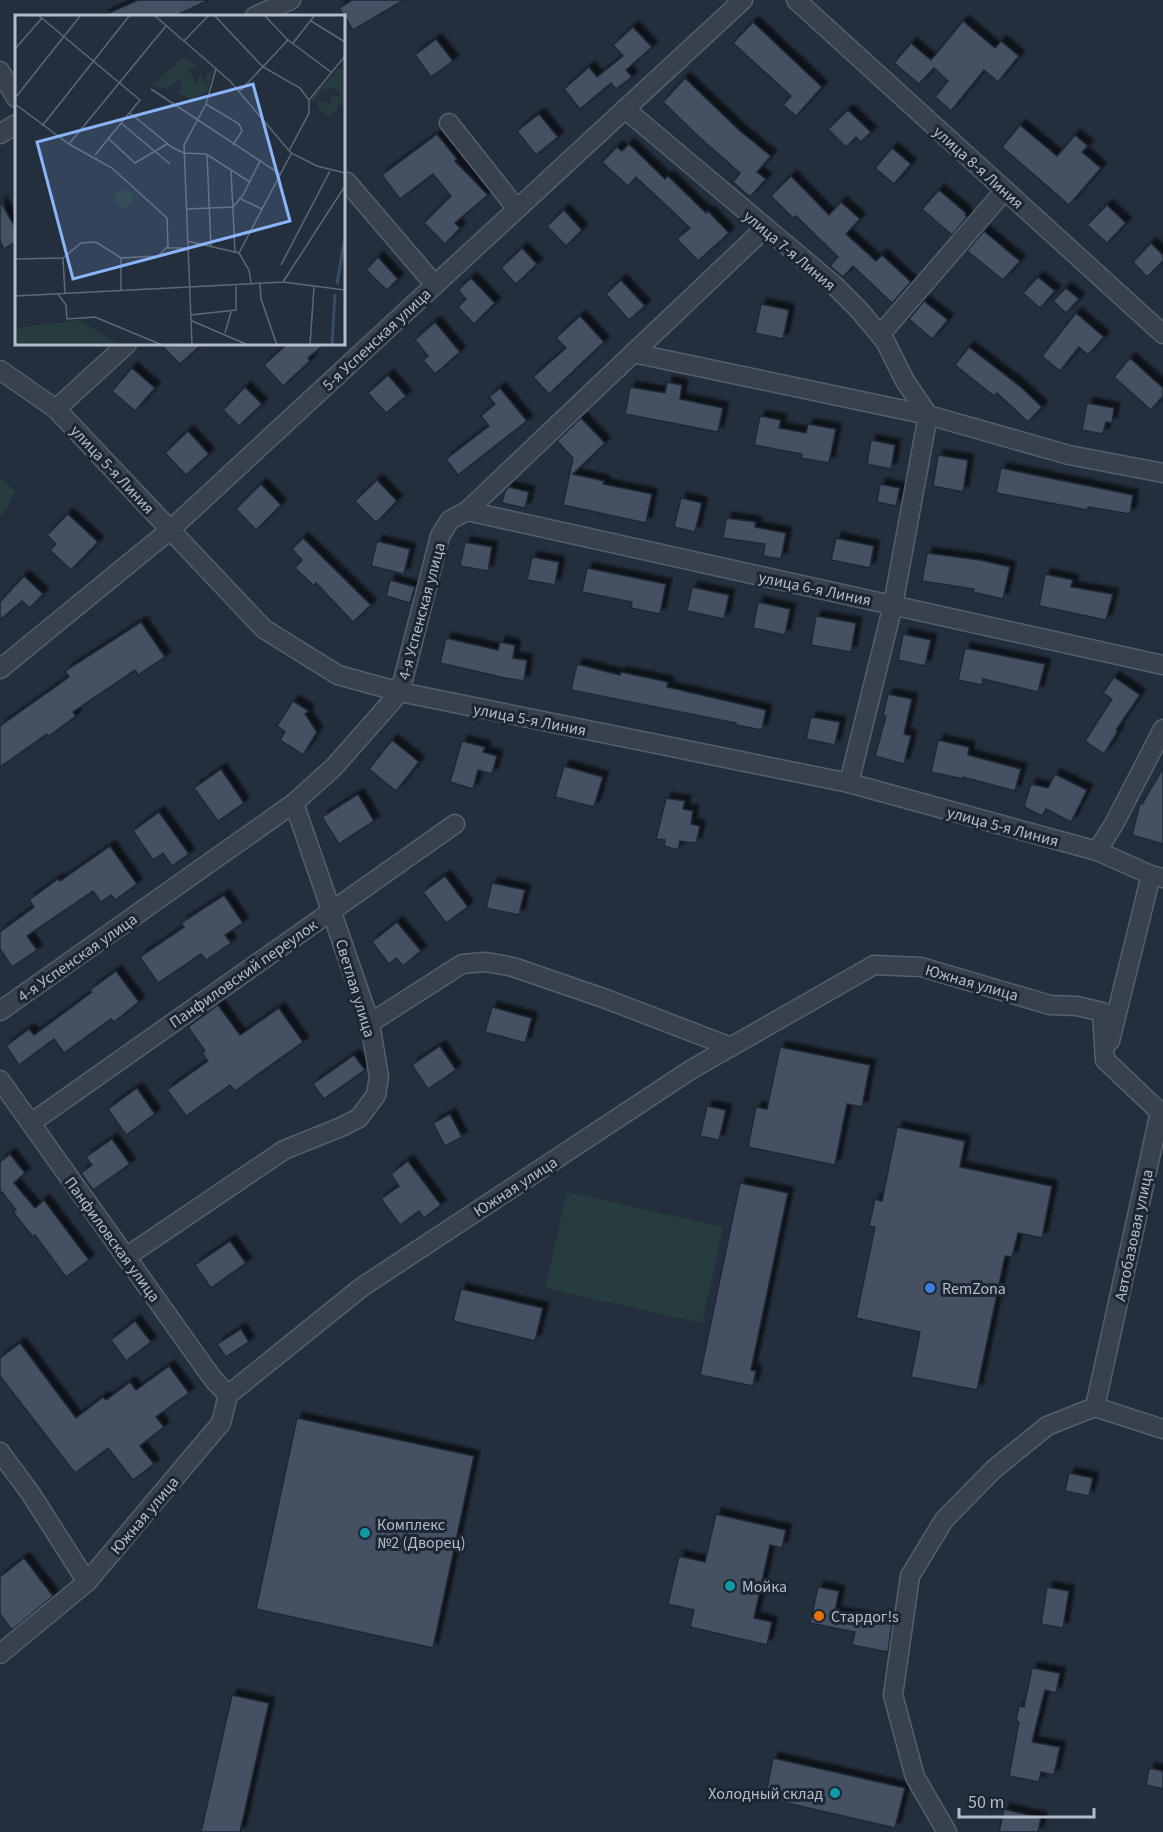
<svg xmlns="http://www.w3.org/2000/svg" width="1163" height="1832" viewBox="0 0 1163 1832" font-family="'Source Sans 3',sans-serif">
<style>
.green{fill:#263c3f}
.building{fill:#455162;stroke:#1f2835;stroke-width:1.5;filter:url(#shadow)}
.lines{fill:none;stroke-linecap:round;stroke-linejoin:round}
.minor-casing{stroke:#565f6c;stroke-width:21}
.minor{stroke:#38414e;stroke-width:18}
.shop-dot{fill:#3f7fe0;stroke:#1d2633;stroke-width:2}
.culture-dot{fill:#0f9aa8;stroke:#1d2633;stroke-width:2}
.food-dot{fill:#e8710a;stroke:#1d2633;stroke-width:2}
.labels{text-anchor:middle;stroke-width:6;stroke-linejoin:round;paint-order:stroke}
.street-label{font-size:16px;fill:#b4bcc9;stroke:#1d2633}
.poi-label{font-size:16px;fill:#b4bcc9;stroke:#1d2633;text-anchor:start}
.inset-river{fill:none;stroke:#394c67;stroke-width:3}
.inset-road{fill:none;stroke:#5e6776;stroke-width:1.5}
.view{fill:#8ab4f8;fill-opacity:0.15;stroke:#8ab4f8;stroke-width:3}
.inset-edge{fill:none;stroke:#b4bcc9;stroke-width:3}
</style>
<defs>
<filter id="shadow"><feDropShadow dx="5.5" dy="-5.5" stdDeviation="1.5" flood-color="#0009"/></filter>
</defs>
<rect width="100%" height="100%" fill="#242f3e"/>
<g class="green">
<polygon points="0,479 15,490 7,509 0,517"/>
<polygon points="567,1192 723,1227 702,1323 545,1288"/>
</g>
<g class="building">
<polygon points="138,0 209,0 175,16 102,16"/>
<polygon points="352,0 404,0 353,30 339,8"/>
<polygon points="963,21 995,48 1001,41 1019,56 998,82 984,70 951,111 935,97 948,81 934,68 919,84 894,63 911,43 931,60"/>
<polygon points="753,22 822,87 796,116 783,105 791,96 733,43"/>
<polygon points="633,27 652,47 626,70 632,77 616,89 611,83 580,109 564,89 589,67 597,77 623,56 613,45"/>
<polygon points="436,39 453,61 431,77 415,55"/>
<polygon points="685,78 739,130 771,156 757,172 766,179 750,197 733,182 740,173 699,137 663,102"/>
<polygon points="848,110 871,132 861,142 856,137 846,147 828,129"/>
<polygon points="539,114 558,137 536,155 517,131"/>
<polygon points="1020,125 1057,156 1075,135 1088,146 1082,152 1101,168 1069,205 1002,147"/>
<polygon points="437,134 457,159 455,161 488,195 455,223 460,228 445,244 424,223 451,196 433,174 400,199 382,175"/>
<polygon points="629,144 665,179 668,176 706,213 708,211 729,233 698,261 677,239 690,228 636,177 628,186 602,162 617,147 622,151"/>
<polygon points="892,148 911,164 894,184 875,168"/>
<polygon points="791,176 829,215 841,202 860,219 846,234 876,261 882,255 911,282 892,303 853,266 843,277 830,266 838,257 796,216 793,218 771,196"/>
<polygon points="939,190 966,213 965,215 967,217 952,235 922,209"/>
<polygon points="0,201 16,229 16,242 4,249 0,241"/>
<polygon points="1107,205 1126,223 1107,243 1087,225"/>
<polygon points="564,210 582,230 566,246 547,226"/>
<polygon points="984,231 1020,261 1003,280 967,251"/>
<polygon points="1151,243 1163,255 1163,261 1147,277 1133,262"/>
<polygon points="522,248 537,264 516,284 501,268"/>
<polygon points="378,257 398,279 387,290 366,270"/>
<polygon points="1038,277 1055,291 1040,308 1023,293"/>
<polygon points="471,278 495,303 474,324 458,307 466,299 458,290"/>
<polygon points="621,280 645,306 629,320 606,294"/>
<polygon points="1066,288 1079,299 1066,313 1053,301"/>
<polygon points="924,301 948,320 932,339 909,319"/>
<polygon points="761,304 789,310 783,339 755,333"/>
<polygon points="1076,313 1104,337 1088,355 1079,347 1060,371 1042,356"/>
<polygon points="580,316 604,342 549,394 533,377 566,348 556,338"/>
<polygon points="435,322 460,352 435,374 423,360 428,356 415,340"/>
<polygon points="160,344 202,344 180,364"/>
<polygon points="287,344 325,344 308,358 310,361 283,386 264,365"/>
<polygon points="969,347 1021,387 1042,407 1028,422 997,393 994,396 955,365"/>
<polygon points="1130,358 1163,388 1163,396 1151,410 1114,377"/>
<polygon points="132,368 155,388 135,411 112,391"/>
<polygon points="388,375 406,396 386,413 368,393"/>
<polygon points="667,382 682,385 680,399 723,408 718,432 625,414 630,387 665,393"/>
<polygon points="245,387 262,404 239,426 223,410"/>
<polygon points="500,388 527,421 458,475 446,459 489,426 481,416 495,404 489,397"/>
<polygon points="1087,403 1114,408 1112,423 1106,422 1103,434 1082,430"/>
<polygon points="760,416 781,420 779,428 806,433 808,424 836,429 829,463 801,458 802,454 754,445"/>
<polygon points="581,418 605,443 573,474 604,481 603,484 652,494 646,523 563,505 573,458 557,441"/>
<polygon points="188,431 209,454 186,475 165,453"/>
<polygon points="871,440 895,445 891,469 867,464"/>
<polygon points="938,455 968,460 963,492 933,486"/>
<polygon points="1001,468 1133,495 1130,514 1088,507 1088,510 996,493"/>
<polygon points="377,480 397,501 376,523 355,501"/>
<polygon points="261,484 281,505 256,530 236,509"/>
<polygon points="880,484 900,488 896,506 877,502"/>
<polygon points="509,487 529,492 525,508 502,503 505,491"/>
<polygon points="681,498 702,503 695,532 674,527"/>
<polygon points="68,514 98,542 71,570 50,550 56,544 47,535"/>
<polygon points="726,518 756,522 755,527 786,533 781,559 763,556 765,544 723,538"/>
<polygon points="303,538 371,605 353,622 316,583 314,586 295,568 302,560 292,549"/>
<polygon points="836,538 874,546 870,568 831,560"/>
<polygon points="377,541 410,549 404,574 371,566"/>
<polygon points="465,542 492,547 488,571 460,566"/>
<polygon points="927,553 980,560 1010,567 1003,599 973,592 974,589 922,581"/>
<polygon points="532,557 559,562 555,585 527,580"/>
<polygon points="587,568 666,584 660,614 631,608 632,602 582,592"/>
<polygon points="1045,574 1073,580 1071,587 1113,594 1106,620 1039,606"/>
<polygon points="24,576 43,594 30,608 22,601 0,620 0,602"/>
<polygon points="390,580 415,587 410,603 386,596"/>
<polygon points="692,587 729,595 724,619 687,611"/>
<polygon points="758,602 790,609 785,635 753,628"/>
<polygon points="816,616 856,623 851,652 811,645"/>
<polygon points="141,622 165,657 138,675 135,670 73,712 76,716 49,736 47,734 0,767 0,726 69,677 65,671"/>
<polygon points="903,634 931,640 925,666 898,660"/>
<polygon points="446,638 498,650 500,642 515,645 513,658 527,660 524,681 505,678 440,663"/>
<polygon points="965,648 1045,664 1038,692 983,679 982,685 958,680"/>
<polygon points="577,664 620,675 621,672 668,682 667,687 766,710 762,730 736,725 736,723 571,690"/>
<polygon points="1114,677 1140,695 1116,730 1118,731 1104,754 1085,741 1112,699 1103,693"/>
<polygon points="888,694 912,699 904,734 911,736 904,764 875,756 886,716 883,715"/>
<polygon points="293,701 309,711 305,714 317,732 303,755 280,740 285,732 277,726"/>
<polygon points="811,717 840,722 835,745 806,739"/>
<polygon points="392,740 419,762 396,791 369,769"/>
<polygon points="938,740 969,747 968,755 1021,769 1015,791 963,777 963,779 931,772"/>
<polygon points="462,741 485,747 483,752 497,756 492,774 478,770 473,789 450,782"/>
<polygon points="564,766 603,777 594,807 555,797"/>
<polygon points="1163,768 1163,844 1132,835 1140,803 1142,804"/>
<polygon points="221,769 244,803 218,821 194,788"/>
<polygon points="1055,774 1087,790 1071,822 1046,809 1042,816 1024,807 1031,784 1048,788"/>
<polygon points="358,794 374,821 339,844 322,817"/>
<polygon points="666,798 685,801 683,809 693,811 691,824 700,826 696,843 680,841 678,850 664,846 665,840 656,839"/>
<polygon points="159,812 189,854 172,866 163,853 153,860 133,831"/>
<polygon points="110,846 137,884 115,900 111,895 101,902 93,891 27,936 37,950 12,967 0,949 0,932 34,907 29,900 58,879 60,881"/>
<polygon points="445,876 468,907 446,923 423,892"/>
<polygon points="492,883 525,890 519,915 486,908"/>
<polygon points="224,895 243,923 225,935 231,943 206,960 201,954 158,983 140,957 184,927 181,923"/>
<polygon points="397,922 421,951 403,966 396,958 389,964 372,942"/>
<polygon points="116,971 139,1002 114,1022 111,1019 64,1053 54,1039 19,1065 6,1046 29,1029 34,1035 92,992 90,990"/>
<polygon points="218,1005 240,1035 279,1008 303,1042 235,1091 230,1085 186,1116 167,1090 208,1061 202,1053 205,1051 188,1027"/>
<polygon points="492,1007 532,1018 525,1043 485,1032"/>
<polygon points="440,1046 456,1070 428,1089 412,1065"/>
<polygon points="780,1047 870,1065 862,1107 847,1104 835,1165 748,1147 756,1107 767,1109"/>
<polygon points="354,1055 365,1070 324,1099 313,1084"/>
<polygon points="137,1088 155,1114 126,1135 108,1109"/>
<polygon points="707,1106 726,1110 719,1140 700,1136"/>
<polygon points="450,1114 462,1137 445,1146 433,1123"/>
<polygon points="897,1127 965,1141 960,1167 1052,1186 1042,1238 1018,1233 1012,1257 1005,1256 977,1390 911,1377 920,1332 856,1318 875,1227 869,1226 875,1199 882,1201"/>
<polygon points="112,1139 130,1164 93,1190 81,1173 92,1165 86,1157"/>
<polygon points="10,1154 25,1173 14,1183 35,1208 44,1200 89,1260 66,1277 35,1235 33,1237 13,1212 16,1210 2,1192 0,1194 0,1162"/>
<polygon points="408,1161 441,1205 424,1218 419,1211 400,1225 381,1199 399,1186 391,1174"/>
<polygon points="740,1183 788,1193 751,1370 756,1371 753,1386 700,1375"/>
<polygon points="230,1241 246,1263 211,1288 195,1265"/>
<polygon points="461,1289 543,1308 535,1341 453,1321"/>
<polygon points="135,1321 151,1342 126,1361 111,1340"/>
<polygon points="241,1329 249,1342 226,1357 217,1344"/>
<polygon points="20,1343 76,1418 103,1397 106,1400 130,1382 136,1390 169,1366 189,1393 156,1417 164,1427 140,1446 154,1464 133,1480 108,1448 75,1473 0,1376 0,1358"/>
<polygon points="297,1418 474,1456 433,1648 256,1609"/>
<polygon points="1069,1473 1093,1478 1089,1496 1065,1491"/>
<polygon points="716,1514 786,1530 782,1548 770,1545 754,1618 772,1622 767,1645 690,1627 694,1610 668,1604 679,1556 705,1562"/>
<polygon points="24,1558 53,1596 12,1630 0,1614 0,1577"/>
<polygon points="818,1587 839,1591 835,1612 892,1623 888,1652 852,1645 855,1632 810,1623"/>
<polygon points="1047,1587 1069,1591 1063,1628 1041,1624"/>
<polygon points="1032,1668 1060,1673 1056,1693 1045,1690 1032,1742 1060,1747 1054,1775 1041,1772 1039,1782 1009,1776 1019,1722 1016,1721 1019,1706 1024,1707"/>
<polygon points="232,1695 269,1703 240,1832 201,1832"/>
<polygon points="773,1758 905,1788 895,1828 765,1798"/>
<polygon points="1149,1768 1163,1771 1163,1789 1146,1785"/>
<polygon points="1004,1809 1041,1818 1038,1832 999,1832"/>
</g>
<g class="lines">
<g class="minor-casing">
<g id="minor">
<polyline points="796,0 1163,334"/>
<polyline points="255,16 291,0"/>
<polyline points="0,71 16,98"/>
<polyline points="625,109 834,285 860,311 885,341 905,381 928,415 893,605 849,783"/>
<polyline points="449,123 517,209"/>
<polyline points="0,134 16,124"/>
<polyline points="344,183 347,182 435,285"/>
<polyline points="880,335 1005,190"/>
<polyline points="633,353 928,415 1069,455 1163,473"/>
<polyline points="0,370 56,409 264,629 338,675 400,692 849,783 1097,851 1151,875 1163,878"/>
<polyline points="56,409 127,344"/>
<polyline points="467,511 1163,665"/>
<polyline points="0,669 170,530 743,0"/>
<polyline points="1097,851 1114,824 1163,729"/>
<polyline points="0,1011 294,803 334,767 400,692 440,536 450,520 467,511 765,228"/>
<polyline points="370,1023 462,964 486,962 513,967 606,999 731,1047"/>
<polyline points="1110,1041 1151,875"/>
<polyline points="0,1080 213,1379 228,1395"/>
<polyline points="31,1123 455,824"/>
<polyline points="126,1257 284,1150 341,1127 359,1118 376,1095 379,1077 370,1023 294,803"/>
<polyline points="1095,1407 1160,1112 1105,1060"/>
<polyline points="0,1452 31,1494 87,1582"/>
<polyline points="0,1654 87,1582 221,1423 228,1395 362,1287 692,1069 874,965 921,967 1050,1005 1077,1006 1102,1012 1105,1060"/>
<polyline points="947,1832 915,1777 893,1695 910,1576 944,1520 993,1470 1047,1426 1095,1407 1163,1429"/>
</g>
</g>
<use href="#minor" class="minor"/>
</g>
<circle class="shop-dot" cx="930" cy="1288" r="6"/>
<g class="culture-dot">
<circle cx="365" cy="1533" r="6"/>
<circle cx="730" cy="1586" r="6"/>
<circle cx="835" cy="1793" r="6"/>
</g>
<circle class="food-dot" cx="819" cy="1616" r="6"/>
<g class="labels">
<g class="street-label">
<text transform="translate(979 167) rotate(42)" y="6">улица 8-я Линия</text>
<text transform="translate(790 250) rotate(40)" y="6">улица 7-я Линия</text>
<text transform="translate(376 339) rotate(-43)" y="6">5-я Успенская улица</text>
<text transform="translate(113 469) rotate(47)" y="6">улица 5-я Линия</text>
<text transform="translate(815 588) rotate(12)" y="6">улица 6-я Линия</text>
<text transform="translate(421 611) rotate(-75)" y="6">4-я Успенская улица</text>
<text transform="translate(530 719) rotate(11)" y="6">улица 5-я Линия</text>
<text transform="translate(1003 826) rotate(15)" y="6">улица 5-я Линия</text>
<text transform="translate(77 957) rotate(-35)" y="6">4-я Успенская улица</text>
<text transform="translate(243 973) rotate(-35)" y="6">Панфиловский переулок</text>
<text transform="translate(972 982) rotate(16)" y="6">Южная улица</text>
<text transform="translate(356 988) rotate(73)" y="6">Светлая улица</text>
<text transform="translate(515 1186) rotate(-33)" y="6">Южная улица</text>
<text transform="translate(1133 1235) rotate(-78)" y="6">Автобазовая улица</text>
<text transform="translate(113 1239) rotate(54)" y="6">Панфиловская улица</text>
<text transform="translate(144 1515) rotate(-50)" y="6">Южная улица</text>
</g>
<g class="poi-label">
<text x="942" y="1294">RemZona</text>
<text x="377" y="1530">Комплекс<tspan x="377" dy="18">№2 (Дворец)</tspan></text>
<text x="742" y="1592">Мойка</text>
<text x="831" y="1622">Стардог!s</text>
<text x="823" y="1799" text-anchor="end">Холодный склад</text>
</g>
</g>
<g transform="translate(15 15)">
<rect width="330" height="330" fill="#242f3e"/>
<path d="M168,43l14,7 -3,4 -7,-2 10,18 3,-12 7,13v-12l6,-4 -5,21 -8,6 -5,-2 1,6 -19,-8 5,-6 -2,-8 -13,10 -15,-4zM324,53l6,3v39l-6,-8 -4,10 -7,4 -10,-8v-8l13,5v-9l8,2 1,-5 -7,-5 -10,1 -10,15 -1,-6zM100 184a9 9 0 1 1 18 0a9 9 0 1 1-18 0ZM65,305l39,25h-104v-17z" fill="#263c3f"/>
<path class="inset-river" d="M322,269l8,-47M317,330l3,-51"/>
<path class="inset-road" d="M23,0l102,85 -45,55M139,0l76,66 61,72 26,13 28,7M199,0l49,52 37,21 9,12M249,0l24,25 43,32M296,6l34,21M169,26l25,-26M278,28l22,-28M0,34l27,-31M136,74l129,85M225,76l48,-51M0,83l66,-83M0,89l54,40 43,24 55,50 1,28 -10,10 -37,2M191,89l33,20 3,7 -9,14M115,98l43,35 11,5 22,1 44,28M106,108l49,41M27,111l88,-111M94,124l26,24 32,-19M54,129l97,-118M274,136l20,-38v-13l36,-44M192,140l4,92M216,155l4,82M226,184l21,10M172,194l46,-2 10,-12 17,-34M172,226l52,12 10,17 2,13M152,233h19M224,238l52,-99M0,244l48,-1M266,250l49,-94M268,267l62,-96M245,268l1,16 16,46M50,278l-2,-35 18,-15 15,-1 25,16v32M43,279l8,11 1,14 28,-2 67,28M0,281l268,-14 62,8M175,300l46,-5v-26M175,305l58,25M210,318l6,-21M177,330l-8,-200 22,-41 10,-35M295,330l4,-58"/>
<path class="view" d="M238,69l37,137 -217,58 -36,-137z"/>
<rect width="330" height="330" class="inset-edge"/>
</g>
<path d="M959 1808v9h135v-9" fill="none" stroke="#b4bcc9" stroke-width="3"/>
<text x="968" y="1808" font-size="18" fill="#b4bcc9" stroke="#1d2633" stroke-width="4.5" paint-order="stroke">50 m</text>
</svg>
